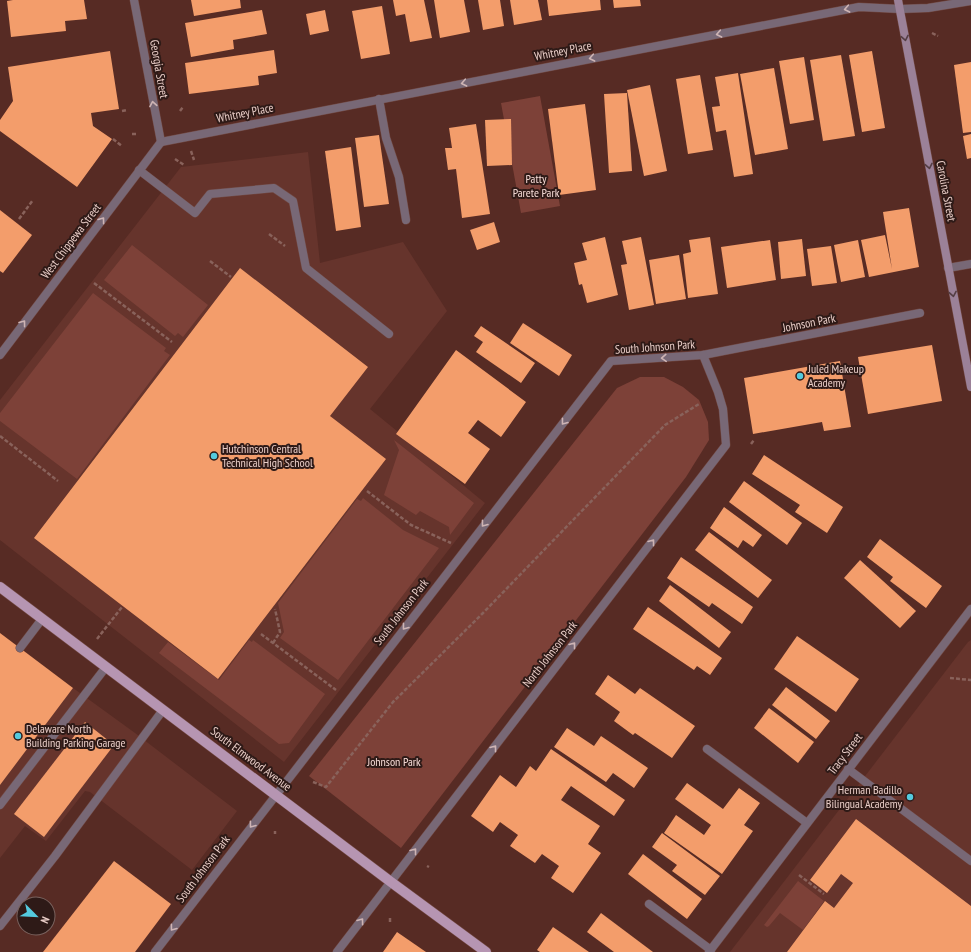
<svg xmlns="http://www.w3.org/2000/svg" width="971" height="952" viewBox="0 0 971 952" font-family="'PT Sans Narrow',sans-serif">
<style>
.built{fill:#66342c}
.green{fill:#7d4138}
.building{fill:#f39d6b}
.lines{fill:none;stroke-linecap:round;stroke-linejoin:round}
.lane-casing{stroke:#714842;stroke-width:9}
.street-casing{stroke:#714842;stroke-width:9}
.secondary-casing{stroke:#714842;stroke-width:9}
.primary-casing{stroke:#714842;stroke-width:11}
.path{stroke:#89625b;stroke-width:2.5;stroke-dasharray:4 2;stroke-linecap:butt}
.lane{stroke:#786876;stroke-width:8}
.street{stroke:#786876;stroke-width:8}
.secondary{stroke:#9b8198;stroke-width:8}
.primary{stroke:#b695b2;stroke-width:10}
.oneway{stroke:#ceb4b4}
.oneway2{stroke:#543e44}
.poi-dot{fill:#54cade;stroke:#2e1a17;stroke-width:1.5}
.labels{text-anchor:middle;stroke-width:4;stroke-linejoin:round;paint-order:stroke}
.street-label{font-size:12px;fill:#eacec8;stroke:#2e1a17}
.park-label{font-size:12px;fill:#f8ddd8;stroke:#2e1a17}
.poi-label{font-size:12px;fill:#eacec8;stroke:#2e1a17;text-anchor:start}
</style>
<rect width="100%" height="100%" fill="#572b24"/>
<g class="built">
<polygon points="308,152 320,263 403,242 447,311 370,409 485,503 284,762 0,540 0,400 181,167"/>
<polygon points="971,640 971,952 730,952 968,642"/>
<polygon points="73,688 135,733 237,811 192,870 90,792 85,791 46,841 25,826 0,858 0,785"/>
</g>
<g class="green">
<polygon points="540,96 560,206 521,213 501,103"/>
<polygon points="132,245 208,305 183,337 178,333 175,336 104,280"/>
<polygon points="93,293 166,348 164,351 170,355 77,479 0,421 0,413"/>
<polygon points="640,377 664,377 683,387 699,400 708,422 709,440 686,477 401,848 309,776 617,388"/>
<polygon points="394,440 474,503 450,535 449,527 420,511 416,515 384,495 399,450"/>
<polygon points="363,498 403,530 439,548 338,680 280,638 284,632 278,603 357,499 361,501"/>
<polygon points="249,640 252,642 253,640 325,694 289,743 279,744 159,653 168,642 219,680"/>
<polygon points="798,881 824,901 803,930 780,913 769,926 767,927 764,925"/>
</g>
<g class="building">
<polygon points="13,0 84,0 87,19 65,21 66,31 11,37 7,1"/>
<polygon points="191,0 240,0 241,8 194,16"/>
<polygon points="393,0 424,0 432,38 410,42 405,14 396,16"/>
<polygon points="434,0 464,0 470,32 440,38"/>
<polygon points="478,0 500,0 504,26 483,30"/>
<polygon points="510,0 538,0 542,20 514,25"/>
<polygon points="547,0 600,0 601,10 549,16"/>
<polygon points="613,0 640,0 641,6 614,8"/>
<polygon points="382,6 390,54 361,59 352,11"/>
<polygon points="262,10 267,34 233,40 234,49 191,57 185,23"/>
<polygon points="325,10 329,31 310,35 306,14"/>
<polygon points="274,50 277,73 258,76 259,85 189,94 185,63"/>
<polygon points="110,51 119,109 91,113 93,126 112,139 77,187 0,131 0,120 13,101 8,67"/>
<polygon points="872,51 885,128 862,132 849,55"/>
<polygon points="841,55 855,136 823,141 810,60"/>
<polygon points="804,57 814,120 790,124 779,61"/>
<polygon points="971,62 971,132 963,133 954,65"/>
<polygon points="774,68 788,149 755,155 740,74"/>
<polygon points="738,73 753,174 734,177 726,130 716,132 712,107 720,106 715,77"/>
<polygon points="700,75 713,150 688,154 676,79"/>
<polygon points="650,85 667,171 644,176 627,90"/>
<polygon points="627,93 632,171 609,173 604,94"/>
<polygon points="585,104 596,190 559,195 548,109"/>
<polygon points="511,119 512,165 487,166 485,120"/>
<polygon points="476,124 490,214 462,218 456,169 448,170 445,148 452,148 449,128"/>
<polygon points="971,134 971,158 967,159 963,136"/>
<polygon points="379,135 389,204 364,207 355,138"/>
<polygon points="351,147 361,227 336,231 325,151"/>
<polygon points="909,208 919,267 869,277 861,240 885,235 892,269 883,212"/>
<polygon points="0,210 32,235 3,273 0,271"/>
<polygon points="494,222 500,242 477,250 470,230"/>
<polygon points="605,237 618,295 587,303 582,284 579,285 574,263 587,260 582,243"/>
<polygon points="641,237 654,305 629,310 621,265 627,264 622,241"/>
<polygon points="710,237 718,294 688,298 683,254 691,252 689,240"/>
<polygon points="802,239 806,276 781,279 778,242"/>
<polygon points="770,240 776,280 727,288 721,247"/>
<polygon points="858,240 865,277 841,282 834,245"/>
<polygon points="831,246 837,283 812,286 807,249"/>
<polygon points="679,255 686,299 656,304 649,260"/>
<polygon points="240,268 368,367 330,416 386,459 218,679 34,538"/>
<polygon points="523,323 572,355 559,376 510,343"/>
<polygon points="481,326 535,363 521,383 476,352 483,342 474,336"/>
<polygon points="932,345 942,401 868,414 858,357"/>
<polygon points="456,350 526,402 501,437 478,420 468,433 490,449 465,484 396,434"/>
<polygon points="840,361 851,427 824,431 822,422 753,434 744,378"/>
<polygon points="764,455 843,507 827,533 795,512 800,505 752,474"/>
<polygon points="744,481 802,523 787,545 729,502"/>
<polygon points="724,507 762,535 753,547 743,540 738,548 710,528"/>
<polygon points="709,532 772,580 758,598 695,550"/>
<polygon points="880,539 942,586 926,608 890,581 893,577 867,557"/>
<polygon points="681,557 753,607 742,624 712,603 709,607 667,578"/>
<polygon points="860,560 916,611 900,628 844,578"/>
<polygon points="670,585 731,632 719,648 659,601"/>
<polygon points="648,607 722,658 710,675 697,666 694,670 633,629"/>
<polygon points="0,633 73,688 0,785"/>
<polygon points="797,636 859,679 836,712 774,669"/>
<polygon points="608,675 635,694 640,688 695,726 672,758 635,733 633,735 614,721 620,712 595,694"/>
<polygon points="786,687 830,721 816,739 772,705"/>
<polygon points="769,708 814,742 798,763 754,728"/>
<polygon points="85,722 114,745 44,837 14,814"/>
<polygon points="567,728 594,746 601,736 648,768 634,788 613,773 606,782 554,747"/>
<polygon points="551,749 625,800 614,816 571,786 561,800 600,826 588,844 601,853 573,893 551,878 559,866 542,854 535,863 510,846 518,835 500,822 493,832 471,816 500,775 516,787 530,766 536,771"/>
<polygon points="687,783 723,809 739,788 760,803 744,825 753,831 722,874 664,833 676,815 704,835 711,825 675,799"/>
<polygon points="856,819 971,906 971,952 787,952 825,901 834,908 853,883 841,874 827,893 810,880"/>
<polygon points="662,833 720,876 705,895 672,871 677,865 652,847"/>
<polygon points="643,854 702,899 687,919 628,874"/>
<polygon points="114,861 171,904 135,952 43,952"/>
<polygon points="601,913 653,952 614,952 587,932"/>
<polygon points="553,927 589,952 540,952 537,950"/>
<polygon points="397,932 426,952 383,952"/>
</g>
<g class="lines">
<g class="lane-casing">
<g id="lane">
<polyline points="379,99 386,138 399,177 406,220"/>
<polyline points="139,170 195,213 210,194 274,188 293,201 306,268 389,334"/>
<polyline points="20,648 42,619"/>
<polyline points="707,749 807,823"/>
<polyline points="848,769 971,861"/>
<polyline points="0,805 106,667"/>
<polyline points="649,904 711,950"/>
<polyline points="0,926 55,856 163,710"/>
</g>
</g>
<g class="street-casing">
<g id="street">
<polyline points="134,0 161,142"/>
<polyline points="161,142 859,7 900,9 928,8 971,1"/>
<polyline points="948,268 971,264"/>
<polyline points="0,355 161,142"/>
<polyline points="155,952 611,361 703,355 920,313"/>
<polyline points="337,952 726,445 723,409 718,392 703,355"/>
<polyline points="709,952 971,609"/>
</g>
</g>
<g class="secondary-casing">
<polyline id="secondary" points="898,0 971,387"/>
</g>
<g class="primary-casing">
<polyline id="primary" points="0,587 391,882 486,952"/>
</g>
<g class="path">
<polyline points="932,33 938,36"/>
<polyline points="122,111 127,110"/>
<polyline points="180,111 183,107"/>
<polyline points="132,134 137,134"/>
<polyline points="113,139 122,146"/>
<polyline points="191,151 194,160"/>
<polyline points="175,159 184,165"/>
<polyline points="19,219 33,200"/>
<polyline points="269,234 285,246"/>
<polyline points="210,261 231,277"/>
<polyline points="94,283 172,342"/>
<polyline points="0,436 58,481"/>
<polyline points="751,444 754,440"/>
<polyline points="367,491 411,525 451,543"/>
<polyline points="261,634 336,690"/>
<polyline points="97,639 122,607"/>
<polyline points="273,643 280,632 275,609"/>
<polyline points="950,678 971,680"/>
<polyline points="313,782 326,787 393,702 483,613 665,425 699,404"/>
<polyline points="275,831 275,834"/>
<polyline points="427,866 429,867"/>
<polyline points="799,875 824,894"/>
<polyline points="390,918 390,923"/>
</g>
<use href="#lane" class="lane"/>
<use href="#street" class="street"/>
<use href="#secondary" class="secondary"/>
<use href="#primary" class="primary"/>
</g>
<defs><path id="oneway-chevron" d="M-2-3.5L2.5 0L-2 3.5" fill="none" stroke-width="1.6" stroke-linecap="round" stroke-linejoin="round"/></defs>
<g class="oneway">
<use href="#oneway-chevron" transform="translate(847 9) rotate(169)"/>
<use href="#oneway-chevron" transform="translate(719 34) rotate(169)"/>
<use href="#oneway-chevron" transform="translate(592 58) rotate(169)"/>
<use href="#oneway-chevron" transform="translate(464 83) rotate(169)"/>
<use href="#oneway-chevron" transform="translate(153 104) rotate(-100)"/>
<use href="#oneway-chevron" transform="translate(102 220) rotate(-53)"/>
<use href="#oneway-chevron" transform="translate(23 323) rotate(-53)"/>
<use href="#oneway-chevron" transform="translate(664 358) rotate(177)"/>
<use href="#oneway-chevron" transform="translate(564 422) rotate(128)"/>
<use href="#oneway-chevron" transform="translate(484 524) rotate(128)"/>
<use href="#oneway-chevron" transform="translate(652 542) rotate(-52)"/>
<use href="#oneway-chevron" transform="translate(405 627) rotate(128)"/>
<use href="#oneway-chevron" transform="translate(573 645) rotate(-52)"/>
<use href="#oneway-chevron" transform="translate(494 748) rotate(-52)"/>
<use href="#oneway-chevron" transform="translate(252 825) rotate(127)"/>
<use href="#oneway-chevron" transform="translate(414 851) rotate(-52)"/>
<use href="#oneway-chevron" transform="translate(361 921) rotate(-53)"/>
<use href="#oneway-chevron" transform="translate(173 928) rotate(127)"/>
</g>
<g class="oneway2">
<use href="#oneway-chevron" transform="translate(905 38) rotate(79)"/>
<use href="#oneway-chevron" transform="translate(929 166) rotate(79)"/>
<use href="#oneway-chevron" transform="translate(953 294) rotate(80)"/>
</g>
<g class="poi-dot">
<circle cx="800" cy="376" r="4"/>
<circle cx="214" cy="456" r="4"/>
<circle cx="18" cy="736" r="4"/>
<circle cx="910" cy="797" r="4"/>
</g>
<g class="labels">
<g class="street-label">
<text transform="translate(563 51) rotate(-11)" y="4">Whitney Place</text>
<text transform="translate(159 69) rotate(80)" y="4">Georgia Street</text>
<text transform="translate(245 113) rotate(-11)" y="4">Whitney Place</text>
<text transform="translate(946 191) rotate(79)" y="4">Carolina Street</text>
<text transform="translate(71 241) rotate(-53)" y="4">West Chippewa Street</text>
<text transform="translate(809 323) rotate(-11)" y="4">Johnson Park</text>
<text transform="translate(655 347) rotate(-4)" y="4">South Johnson Park</text>
<text transform="translate(401 612) rotate(-52)" y="4">South Johnson Park</text>
<text transform="translate(550 654) rotate(-52)" y="4">North Johnson Park</text>
<text transform="translate(845 754) rotate(-53)" y="4">Tracy Street</text>
<text transform="translate(251 759) rotate(37)" y="4">South Elmwood Avenue</text>
<text transform="translate(203 869) rotate(-53)" y="4">South Johnson Park</text>
</g>
<g class="park-label">
<text x="536" y="183">Patty<tspan x="536" dy="14">Parete Park</tspan></text>
<text x="394" y="766">Johnson Park</text>
</g>
<g class="poi-label">
<text x="808" y="373">Juled Makeup<tspan x="808" dy="14">Academy</tspan></text>
<text x="222" y="453">Hutchinson Central<tspan x="222" dy="14">Technical High School</tspan></text>
<text x="26" y="733">Delaware North<tspan x="26" dy="14">Building Parking Garage</tspan></text>
<text x="902" y="794" text-anchor="end">Herman Badillo<tspan x="902" dy="14">Bilingual Academy</tspan></text>
</g>
</g>
<g transform="translate(36 916) rotate(114)"><circle r="19" fill="#2e1a17" stroke="#79625e"/>
<path d="M0-3L7 15L0 10L-7 15Z" fill="#54cade"/>
<text y="-6" font-size="11" font-weight="bold" text-anchor="middle" fill="#eacec8">N</text>
</g>
</svg>
